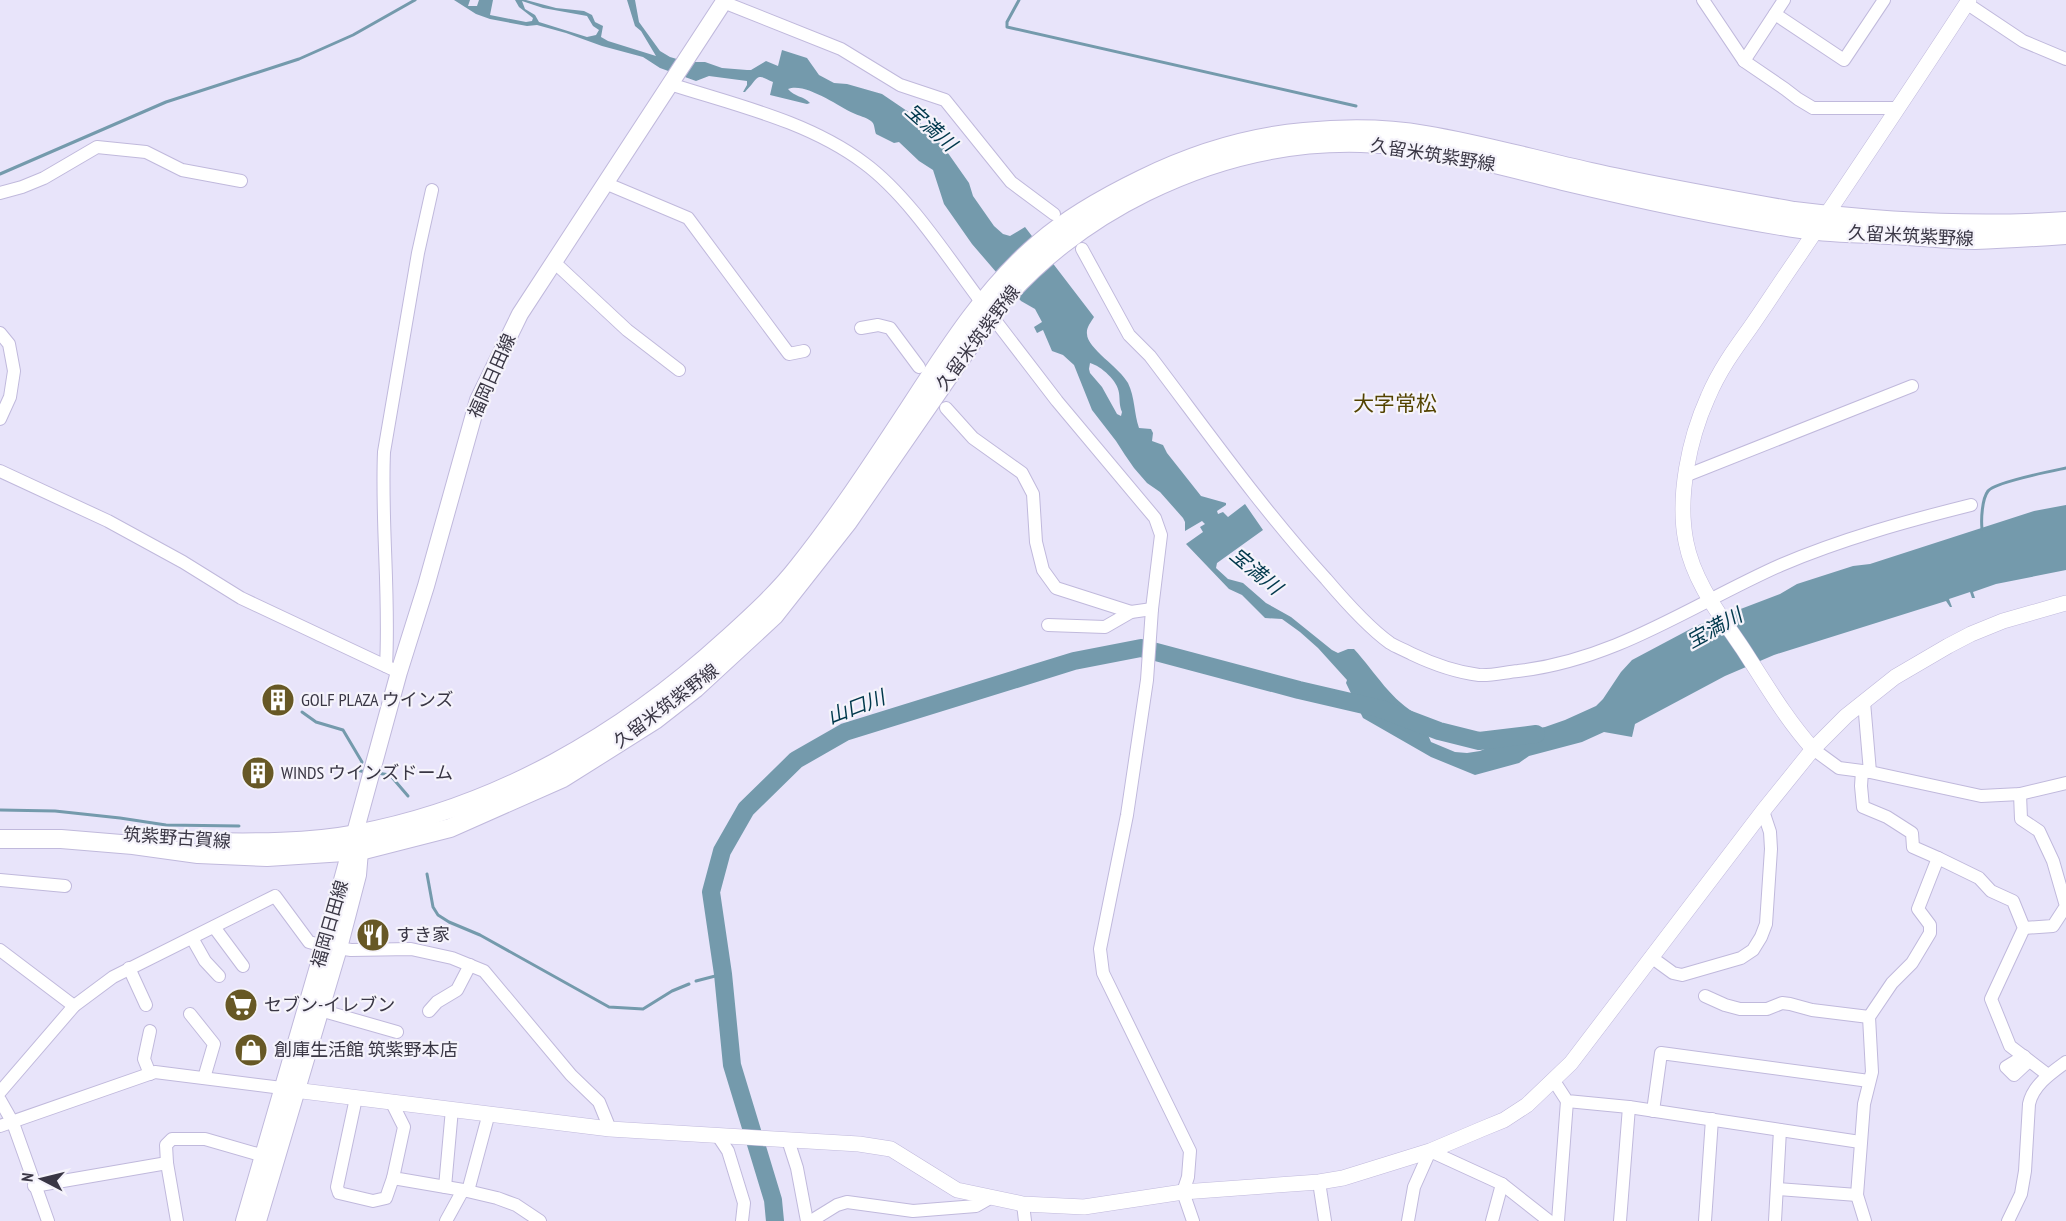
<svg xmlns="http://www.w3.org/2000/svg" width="2066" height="1221" viewBox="0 0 2066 1221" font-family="'PT Sans Narrow','Noto Sans JP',sans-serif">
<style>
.water{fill:#749aac;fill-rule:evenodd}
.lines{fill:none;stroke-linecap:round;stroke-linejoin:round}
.stream{stroke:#749aac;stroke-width:3}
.river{stroke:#749aac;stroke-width:18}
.minor-casing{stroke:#c0b9dc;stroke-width:14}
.tertiary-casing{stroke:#c0b9dc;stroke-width:16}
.secondary-casing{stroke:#c0b9dc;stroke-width:18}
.primary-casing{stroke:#c0b9dc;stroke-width:20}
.minor{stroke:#fff;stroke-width:12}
.tertiary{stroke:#fff;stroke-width:15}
.secondary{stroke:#fff;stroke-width:16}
.primary{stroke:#fff;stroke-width:18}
.labels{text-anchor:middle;stroke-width:4.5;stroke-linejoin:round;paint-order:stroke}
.street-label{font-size:18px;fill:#393644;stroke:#f5f3fb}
.poi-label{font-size:18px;fill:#393644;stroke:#f5f3fb;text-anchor:start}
.water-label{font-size:20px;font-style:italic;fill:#00384c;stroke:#f5f3fb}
.quarter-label{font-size:21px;fill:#534300;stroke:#f5f3fb}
</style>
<rect width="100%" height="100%" fill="#e8e4fa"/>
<path class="water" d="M454,0h16l-2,6h9l2,-6h14l-3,15 36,7 6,-1 1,-3 -14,-11 -4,-7h11l30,8 28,3 8,4 3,7 8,4 -2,11 7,4 48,15 -15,-25 -6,-5 -8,-26h8l4,22 21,29 10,6 17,5h18l17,6 25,2h4l15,-9 12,5 4,-16 25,8 12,17 15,8 13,1 35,10 28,19 33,33 26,37 4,13 21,30 9,8 7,2 15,-9 69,90c-3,5 -8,11 -7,17 0,14 33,34 41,49 7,14 6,31 11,45l12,1 2,4 -1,8 11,4 4,8 34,43 25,7v2l-9,6 1,3 5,-2 5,5 17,-13 18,26 -46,33 -1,5 12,11 15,4 23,20 25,14 41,33 6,3 10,-4h6c22,24 37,52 66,67l11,26 24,10 12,1 13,-2 48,-21 17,-3 20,-7 31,-14 7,-7 18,-27 11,-12 64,-34 84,-32 17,-10 56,-18 17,-2 164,-53 32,-6v65l-70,14 -23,8 2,6h-3l-2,-6 -21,7 3,8h-2l-4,-6 -172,54 -49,21 -90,48 -3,13 -28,-5 -22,10 -53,14 -10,7 -44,12 -44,-18 -68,-39 -17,-35 1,-3 -29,-32 -18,-16 -18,-13 -17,-1 -23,-23 -13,-6 -43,-45 17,-12 -3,-5 5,-3 -3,-3 -17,10v-9l-2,-4 -23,-26 -13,-9 -13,-15 -9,-13 -9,-14 -24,-31 -18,-45 -11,-10 -11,-4 -9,-21 -6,3 -3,-6 8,-5 -7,-13 -14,-8 -49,-57 -28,-40 -11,-34 -14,-9 -20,-19 -5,1 -18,-9c-2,-5 -1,-10 -5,-13 -5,-4 -12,-5 -18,-8 -15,-7 -48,-31 -65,-24 6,8 16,7 22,14l-3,1 -37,-9 3,-13c-12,-5 -13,-9 -21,2 -2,3 -5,5 -7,8h-2l4,-7v-4l-38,-5 -13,5 -36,-13 -17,-11 -41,-11 -36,-13 -29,-8 -10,1 -37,-7 -14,-5zM522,1l21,7 44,8 6,10 6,4 -3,5 -9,2 -48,-15 -4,-7 -10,-6zM1090,363c11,3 28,18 29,30 1,7 0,12 3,19l-1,4 -4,-2 -15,-27 -12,-14 -1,-4z"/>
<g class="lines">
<g class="stream">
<polyline points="1019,0 1007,22 1007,27 1356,106"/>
<polyline points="0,174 166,102 299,59 353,35 415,0"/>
<path d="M1982,529c-1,-10 0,-30 6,-38 7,-9 64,-20 78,-23"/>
<polyline points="302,712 316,722 343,730 362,762 357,770 365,772"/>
<polyline points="377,773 390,775 408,796"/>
<polyline points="0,810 55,811 120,818 166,825 239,826"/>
<polyline points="427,874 433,907 438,915 449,922 480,935 609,1007 643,1009 672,991 689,984"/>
<polyline points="696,981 723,974"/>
</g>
<polyline class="river" points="775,1221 773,1200 732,1065 723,974 711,892 722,851 746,809 796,760 845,732 1074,661 1141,648 1299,690 1381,709 1439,731 1479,741 1536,734"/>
<g class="minor-casing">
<g id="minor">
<polyline points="1703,0 1744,61 1785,89 1798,99 1813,108 1897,108"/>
<polyline points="723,2 841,49 900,85 945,100 1011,182 1054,214"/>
<polyline points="1966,3 2023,41 2066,59"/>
<polyline points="1775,14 1844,60 1884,0"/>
<polyline points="1744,61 1784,0"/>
<path d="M670,84c65,21 138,37 194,79 45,33 84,95 118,140"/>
<polyline points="605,183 688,218 789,354 804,351"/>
<polyline points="0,193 22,187 44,178 97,147 146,152 182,170 241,181"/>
<path d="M1082,249l47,86 21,21c57,75 112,153 176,223 17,20 43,49 64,64 6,4 15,7 22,11 21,10 43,18 67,21 12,1 27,-3 39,-4 98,-11 175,-67 263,-106 61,-26 126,-44 190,-60"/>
<polyline points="554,262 627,330 679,370"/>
<polyline points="991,315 1057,401 1155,518 1161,535 1152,609 1147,680 1127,815 1100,949 1103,973 1190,1151 1188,1177 1183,1192 1193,1221"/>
<polyline points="861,328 878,325 890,328 919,367"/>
<polyline points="0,333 9,344 14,371 10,397 0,419"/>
<polyline points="946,408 973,438 1022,473 1033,494 1036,542 1043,570 1056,588 1131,612"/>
<polyline points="0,471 108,521 183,562 241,598 392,669"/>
<polyline points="1685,476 1912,386"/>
<polyline points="1048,625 1105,627 1131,612 1152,609"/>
<path d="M386,666c4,-71 -5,-143 -2,-214l34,-199 14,-63"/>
<polyline points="1864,702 1870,772"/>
<polyline points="1813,749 1839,768 1870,772 1981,796 2020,794 2066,783"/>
<polyline points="1862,771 1861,786 1863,807 1887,817 1912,833 1913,847 1938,858"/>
<polyline points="2020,794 2021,819 2039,831 2053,861 2066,906 2053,926 2024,928"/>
<polyline points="0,880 65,886"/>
<polyline points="214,927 243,966"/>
<polyline points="192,938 205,961 219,976"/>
<polyline points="0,950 74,1006"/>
<polyline points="1651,957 1673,973 1682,975 1741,958 1753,950 1761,937 1766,924 1771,849 1770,832 1763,811"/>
<polyline points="129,968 146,1005"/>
<polyline points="1705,996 1725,1005 1740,1009 1767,1009 1782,1003 1790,1004 1812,1010 1869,1017"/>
<polyline points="320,1010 397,1032"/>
<polyline points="429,1011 437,1002 457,990 470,965"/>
<polyline points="190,1014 214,1044 204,1078"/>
<polyline points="150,1031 144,1059 150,1074"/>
<polyline points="2024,1056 2006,1067 2014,1075 2029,1061"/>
<polyline points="1554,1081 1567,1101 1629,1107 1860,1142"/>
<polyline points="0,1092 74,1006 113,977 275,896 309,942 324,946 351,950 411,949 452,958 484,971 571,1075 599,1102 610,1129"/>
<polyline points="356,1098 337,1187 339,1193 373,1201 386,1198 393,1178"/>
<polyline points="0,1100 13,1123 48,1221"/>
<polyline points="391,1101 404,1127 393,1178 463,1190 497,1198 516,1205 540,1221"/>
<polyline points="1653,1111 1661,1053 1869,1081"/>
<polyline points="0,1126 155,1072 282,1088"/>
<polyline points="718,1136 728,1151 744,1203 742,1221"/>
<polyline points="788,1140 797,1168 807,1221"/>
<polyline points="1319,1182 1325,1221"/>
<polyline points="34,1186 167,1163"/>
<polyline points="445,1187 452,1109"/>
<polyline points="1777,1189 1857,1195"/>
<polyline points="468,1191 489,1113"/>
<polyline points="1023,1204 1025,1221"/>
<polyline points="177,1221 167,1163 166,1145 172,1139 205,1139 264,1156"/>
<polyline points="446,1221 463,1190"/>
<polyline points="811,1221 837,1205 847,1202 913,1211 976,1206 990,1198"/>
<polyline points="1408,1221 1414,1187 1430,1151 1502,1184 1549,1221"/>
<polyline points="1492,1221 1502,1184"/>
<polyline points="1558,1221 1567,1101"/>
<polyline points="1620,1221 1629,1107"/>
<polyline points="1705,1221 1712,1119"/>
<polyline points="1775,1221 1780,1130"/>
<polyline points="1865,1221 1857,1195 1864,1104 1872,1072 1869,1017 1892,983 1912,963 1930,933 1930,925 1918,909 1938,858 1979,878 1991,891 2013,901 2024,928 1991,999 2010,1046 2048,1075"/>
<path d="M2008,1221l13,-27 4,-23 4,-67c4,-19 22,-31 37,-42"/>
</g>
</g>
<g class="tertiary-casing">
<g id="tertiary">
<path d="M1813,749c-27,-30 -48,-66 -70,-100 -22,-33 -49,-66 -57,-107 -9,-45 3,-103 22,-145 11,-26 26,-47 42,-69 16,-23 30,-45 46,-68 58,-86 116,-172 173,-260"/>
<polyline points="286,1089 610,1129 859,1144 891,1149 957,1190 1023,1204 1084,1207 1183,1192 1319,1182 1343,1178 1430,1151 1482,1129 1504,1120 1527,1105 1571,1063 1763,811 1813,749 1846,716 1895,677 1948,646 1971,634 2003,621 2066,603"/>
</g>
</g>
<g class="secondary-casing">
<g id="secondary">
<polyline points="244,1221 324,946 399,672 426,586 478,400 520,314 725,0"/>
<polyline points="258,1221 339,948 358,875 360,851 357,841"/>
</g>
</g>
<g class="primary-casing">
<g id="primary">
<path d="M0,839h61l72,6 65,9 69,3 93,-6 90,-23 113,-50 92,-58 41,-32 78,-72 74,-94 143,-207c41,-52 96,-94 155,-123 67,-33 141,-51 215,-49 68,2 137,22 202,38 72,17 145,33 218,45 36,7 72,7 108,9 29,1 57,5 86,5 30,-1 61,-3 91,-5"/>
<path d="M206,842c48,1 103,1 150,-8 140,-26 266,-99 370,-194 25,-23 51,-46 72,-73 39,-49 74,-102 108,-154 39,-60 78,-123 133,-170 30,-26 68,-47 103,-64 51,-25 106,-42 162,-47 40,-4 82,-4 122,3 55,9 110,25 165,37 67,15 135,27 203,39 89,11 182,16 272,10"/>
</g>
</g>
<use href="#minor" class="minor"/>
<use href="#tertiary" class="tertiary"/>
<use href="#secondary" class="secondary"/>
<use href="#primary" class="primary"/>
</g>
<defs>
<g id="building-disc" transform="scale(1.725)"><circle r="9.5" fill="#675825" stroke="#f5f3fb"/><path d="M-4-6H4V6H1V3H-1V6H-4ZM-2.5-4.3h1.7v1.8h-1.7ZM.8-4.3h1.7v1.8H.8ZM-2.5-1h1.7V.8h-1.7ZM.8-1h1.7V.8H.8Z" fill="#fff"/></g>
<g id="restaurant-disc" transform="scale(1.725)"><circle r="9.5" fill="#675825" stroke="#f5f3fb"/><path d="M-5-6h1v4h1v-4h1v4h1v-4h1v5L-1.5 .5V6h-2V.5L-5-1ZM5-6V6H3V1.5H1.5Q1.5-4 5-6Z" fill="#fff"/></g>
<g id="supermarket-disc" transform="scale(1.725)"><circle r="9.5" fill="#675825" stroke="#f5f3fb"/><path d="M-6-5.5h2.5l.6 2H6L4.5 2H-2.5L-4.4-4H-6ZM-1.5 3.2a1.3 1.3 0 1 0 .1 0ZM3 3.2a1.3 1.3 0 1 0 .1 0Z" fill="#fff"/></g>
<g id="shop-disc" transform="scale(1.725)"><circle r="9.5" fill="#675825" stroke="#f5f3fb"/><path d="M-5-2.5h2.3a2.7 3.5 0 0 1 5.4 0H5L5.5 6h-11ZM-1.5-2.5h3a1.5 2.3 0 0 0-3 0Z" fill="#fff"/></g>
</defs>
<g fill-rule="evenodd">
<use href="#building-disc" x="278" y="700"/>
<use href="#building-disc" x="258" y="773"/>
<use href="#restaurant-disc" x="373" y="935"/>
<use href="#supermarket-disc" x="241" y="1005"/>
<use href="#shop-disc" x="251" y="1050"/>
</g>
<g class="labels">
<g class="street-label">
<text transform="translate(1433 155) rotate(9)" y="6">久留米筑紫野線</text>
<text transform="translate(1911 236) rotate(3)" y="6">久留米筑紫野線</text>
<text transform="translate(978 338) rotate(-53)" y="6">久留米筑紫野線</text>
<text transform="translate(492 376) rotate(-66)" y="6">福岡日田線</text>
<text transform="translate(666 706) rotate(-37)" y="6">久留米筑紫野線</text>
<text transform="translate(177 838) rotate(4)" y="6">筑紫野古賀線</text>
<text transform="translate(330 924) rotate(-74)" y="6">福岡日田線</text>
</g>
<g class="poi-label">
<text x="301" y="706">GOLF PLAZA ウインズ</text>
<text x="281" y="779">WINDS ウインズドーム</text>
<text x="396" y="941">すき家</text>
<text x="264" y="1011">セブン-イレブン</text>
<text x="274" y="1056">創庫生活館 筑紫野本店</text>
</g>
<g class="water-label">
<text transform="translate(931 127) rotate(42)" y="7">宝満川</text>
<text transform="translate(1256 571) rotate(40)" y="7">宝満川</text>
<text transform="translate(1714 628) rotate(-29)" y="7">宝満川</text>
<text transform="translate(856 707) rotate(-21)" y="7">山口川</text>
</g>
<g class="quarter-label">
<text x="1395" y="411">大字常松</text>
</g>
</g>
<g transform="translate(42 1179) rotate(277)" stroke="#f5f3fb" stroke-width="4.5" paint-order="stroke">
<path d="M0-4.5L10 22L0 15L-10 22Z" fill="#393644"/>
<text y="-9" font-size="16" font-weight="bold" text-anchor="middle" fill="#393644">N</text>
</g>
</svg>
